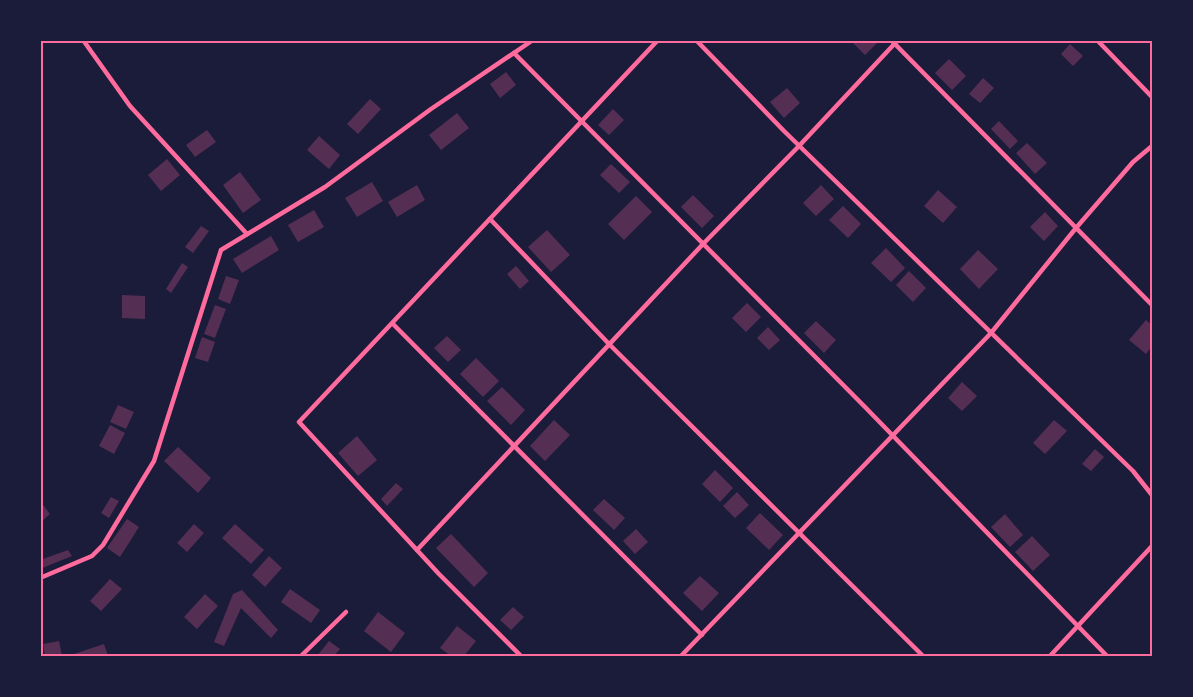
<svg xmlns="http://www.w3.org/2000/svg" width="1193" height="697" viewBox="0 0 1193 697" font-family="Mulish,sans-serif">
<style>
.building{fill:#542f53}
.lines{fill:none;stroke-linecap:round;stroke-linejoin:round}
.minor{stroke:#ff6b9d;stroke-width:4.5}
.neatline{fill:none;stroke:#ff6b9d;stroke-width:2}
</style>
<rect width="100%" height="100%" fill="#1b1b3a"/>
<g class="building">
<polygon points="850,40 877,40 878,42 865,55"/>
<polygon points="1070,44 1083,56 1073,66 1061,54"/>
<polygon points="949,59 966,76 952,90 935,73"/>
<polygon points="506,72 516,85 500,98 490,84"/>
<polygon points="983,78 994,88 980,103 969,94"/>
<polygon points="787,88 800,103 784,118 770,102"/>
<polygon points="370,99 381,109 358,134 347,124"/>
<polygon points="613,109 624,120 609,135 598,125"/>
<polygon points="457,113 469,128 441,150 429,135"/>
<polygon points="999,121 1018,141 1010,149 991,129"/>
<polygon points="207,130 216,142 195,157 186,145"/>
<polygon points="319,136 340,155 329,169 307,150"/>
<polygon points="1027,143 1047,163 1035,174 1016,153"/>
<polygon points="167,159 180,175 161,191 148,175"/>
<polygon points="611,164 630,182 619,193 600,175"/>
<polygon points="240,172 261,200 243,213 223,185"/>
<polygon points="372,182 383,201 357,217 345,198"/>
<polygon points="417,185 425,200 397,217 388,202"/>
<polygon points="821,185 834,199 816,216 803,203"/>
<polygon points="938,190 957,207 943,223 924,206"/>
<polygon points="693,195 714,216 702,228 681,207"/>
<polygon points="636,196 652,212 624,240 608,224"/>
<polygon points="843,206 861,224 848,238 829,220"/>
<polygon points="314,210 324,227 298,242 288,225"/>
<polygon points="1045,212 1058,226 1044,241 1030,227"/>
<polygon points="201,226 209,231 193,253 185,247"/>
<polygon points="547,230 570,255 551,272 528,247"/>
<polygon points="271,236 279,250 242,273 233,259"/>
<polygon points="886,248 905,268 891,282 871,263"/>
<polygon points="978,250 998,269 979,289 960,269"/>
<polygon points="182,263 188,267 171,293 166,289"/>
<polygon points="516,266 529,281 520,289 507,274"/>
<polygon points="909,271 926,288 913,302 896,285"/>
<polygon points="226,276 239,280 230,304 218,299"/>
<polygon points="122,295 145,296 145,319 122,318"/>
<polygon points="747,303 761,317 746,332 732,318"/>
<polygon points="215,305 226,309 215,338 204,334"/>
<polygon points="1146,320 1152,325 1152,346 1146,354 1129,340"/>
<polygon points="816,321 836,340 824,353 804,333"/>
<polygon points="768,327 780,340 769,350 757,338"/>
<polygon points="447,336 461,350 448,362 434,348"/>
<polygon points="202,337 215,342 208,362 195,358"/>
<polygon points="476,358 499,381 483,397 460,374"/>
<polygon points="962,382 977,396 962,411 948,398"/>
<polygon points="502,387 525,410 511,425 487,401"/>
<polygon points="118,405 134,412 126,429 110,422"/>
<polygon points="554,420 570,435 545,461 530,446"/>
<polygon points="1054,420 1067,431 1045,454 1033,443"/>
<polygon points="110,425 125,433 114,454 99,446"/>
<polygon points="357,436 377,460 358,476 338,453"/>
<polygon points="178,447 211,478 198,493 164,461"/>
<polygon points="1095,449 1104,457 1091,471 1082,464"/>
<polygon points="715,470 733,488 720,502 702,484"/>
<polygon points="396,483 403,489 387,506 381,499"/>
<polygon points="737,492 749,505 735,518 723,506"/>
<polygon points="111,497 119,501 109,518 101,513"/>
<polygon points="604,499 625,518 614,530 593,510"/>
<polygon points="40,501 50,514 40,523"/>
<polygon points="760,513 783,535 769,550 746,528"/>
<polygon points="1005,514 1023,535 1010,547 991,527"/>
<polygon points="127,519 139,527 120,557 107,548"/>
<polygon points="194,524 204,533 187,552 177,543"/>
<polygon points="235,524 264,550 251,564 222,538"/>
<polygon points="636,529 648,542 635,554 623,541"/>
<polygon points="451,534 488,573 474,587 436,548"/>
<polygon points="1032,536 1050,555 1033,571 1015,552"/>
<polygon points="68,550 72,556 40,569 40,560"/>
<polygon points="269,556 282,568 265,587 252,575"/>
<polygon points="700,576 719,593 702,611 683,593"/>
<polygon points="110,579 122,589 101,611 90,601"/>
<polygon points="290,589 320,610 311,623 281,602"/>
<polygon points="242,590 278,630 271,638 241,608 224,646 214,642 233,594"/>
<polygon points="205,594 218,606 197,629 184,617"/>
<polygon points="513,607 524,617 511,630 500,620"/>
<polygon points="378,612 405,633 391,652 364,631"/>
<polygon points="457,626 476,641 464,656 451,656 440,648"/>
<polygon points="59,641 62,656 45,656 43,644"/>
<polygon points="329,641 340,649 334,656 317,656"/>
<polygon points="104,644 108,656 68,656"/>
</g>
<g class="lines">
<g class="minor">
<polyline points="83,40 130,106 247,234"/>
<polyline points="696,40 784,131 1133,471 1152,495"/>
<polyline points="891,40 1152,305"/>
<polyline points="1097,40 1152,97"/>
<polyline points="514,53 865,407 1107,656"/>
<polyline points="490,219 609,344 923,656"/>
<polyline points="393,324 702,635"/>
<polyline points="417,550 703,244 799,146 898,40"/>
<polyline points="40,578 92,556 103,545 154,461 221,250 325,187 431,109 533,40"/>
<polyline points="301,656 346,612"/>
<polyline points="521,656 439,574 299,422 658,40"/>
<polyline points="681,656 991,333 1076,228 1133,162 1152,146"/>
<polyline points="1050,656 1152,546"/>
</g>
</g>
<rect width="1193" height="697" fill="none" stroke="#1b1b3a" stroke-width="84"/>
<rect x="42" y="42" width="1109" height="613" class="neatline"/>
</svg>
